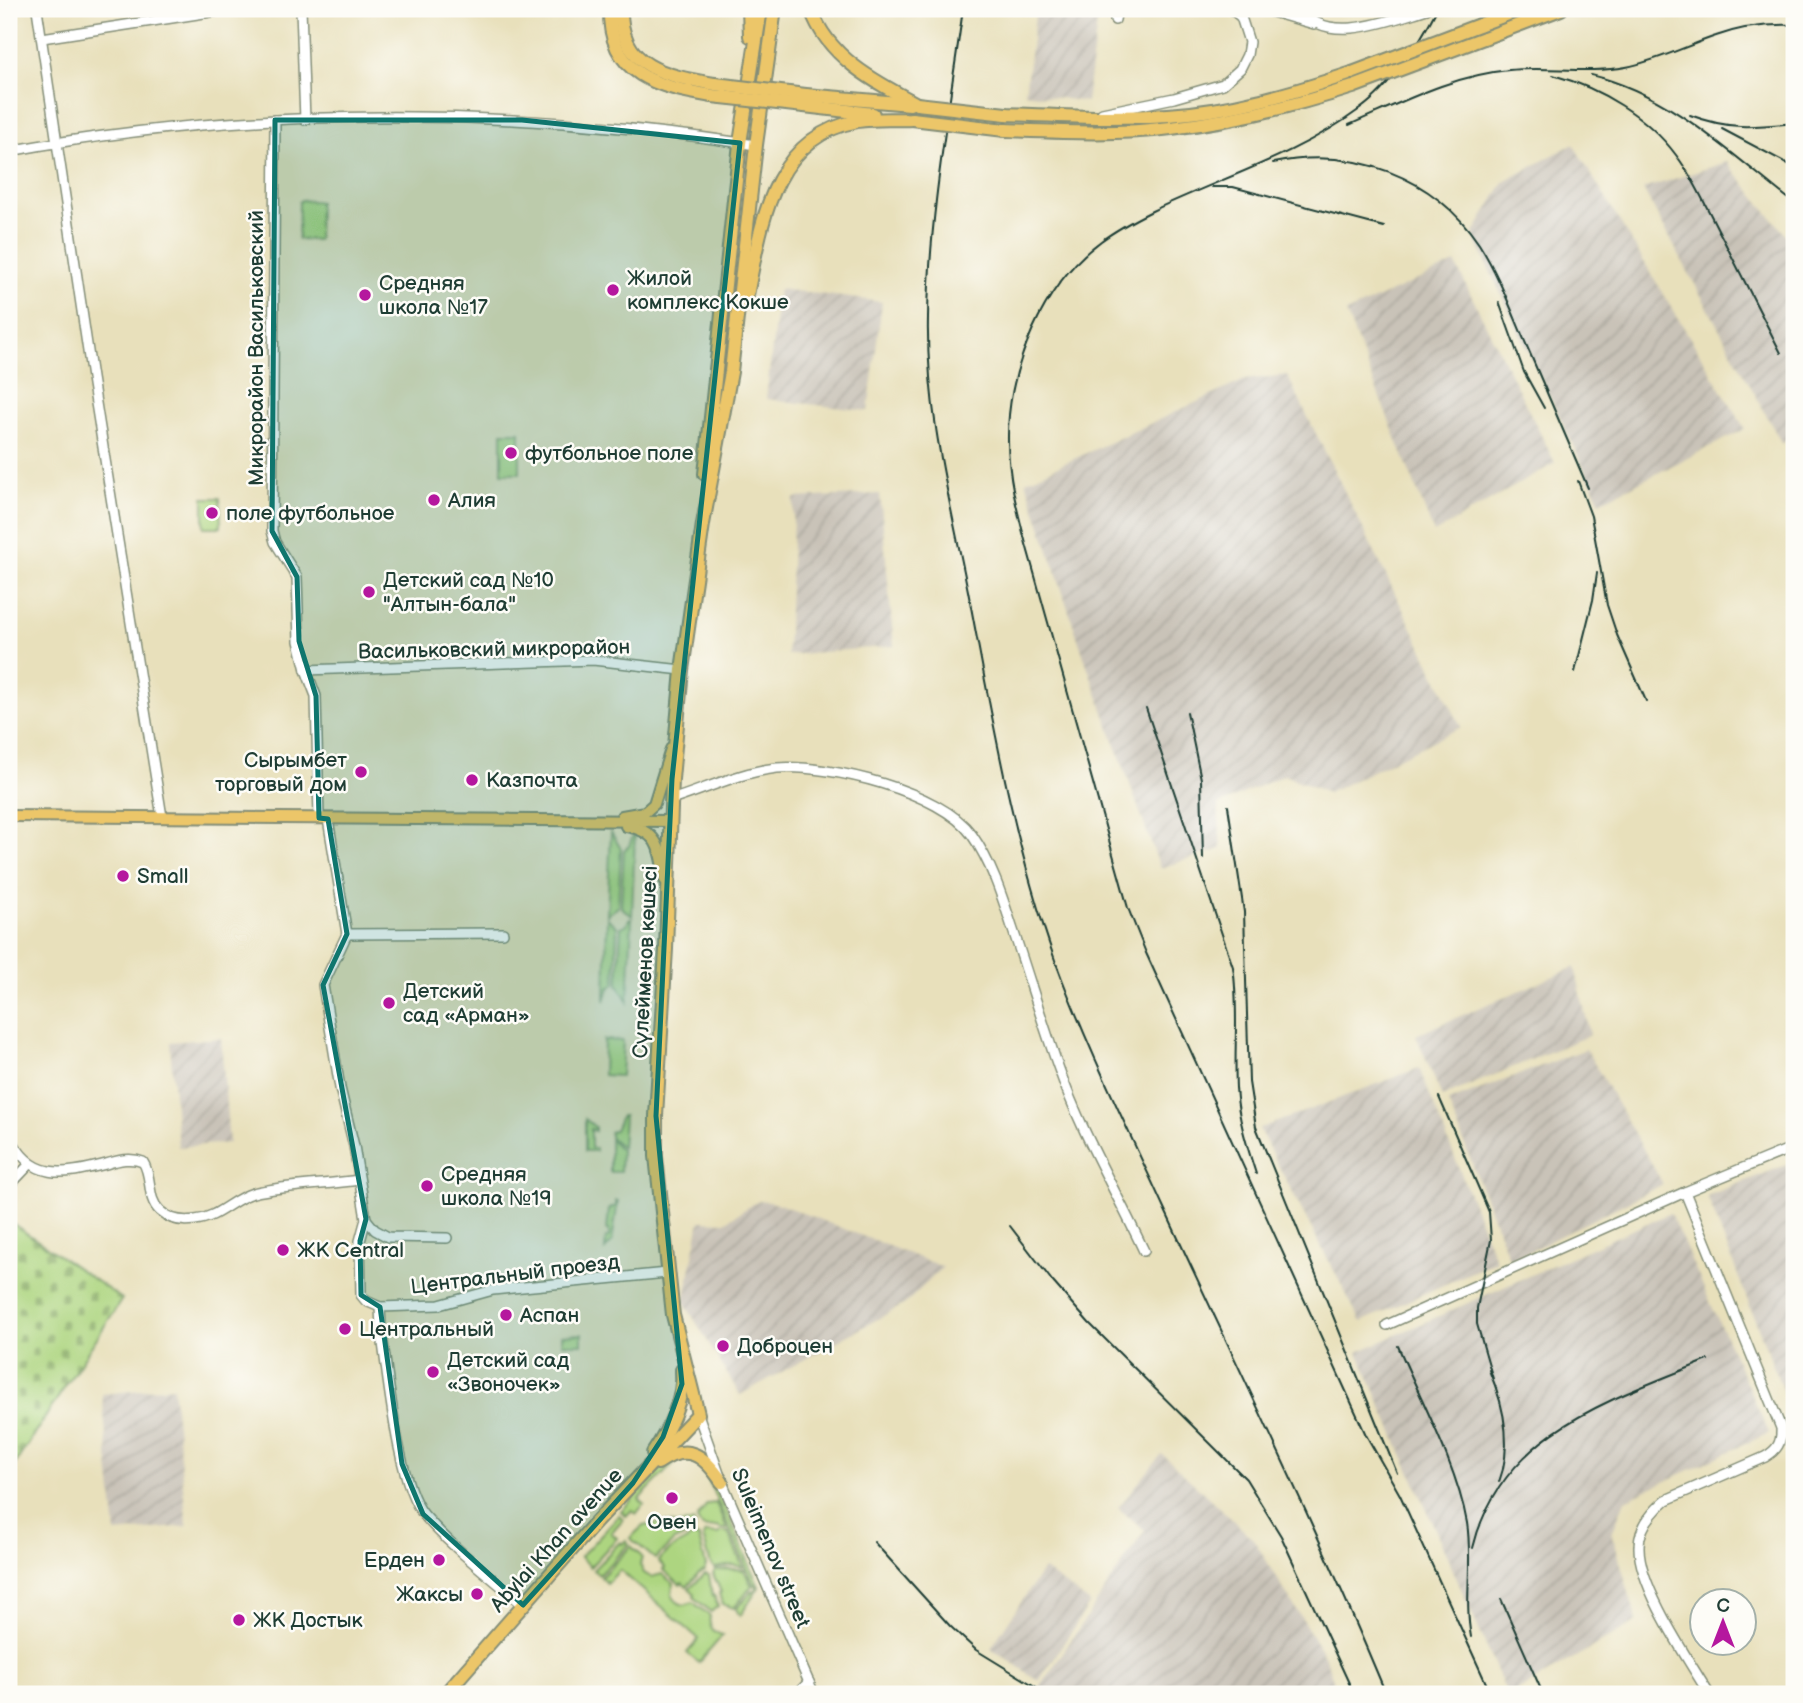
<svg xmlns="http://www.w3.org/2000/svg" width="1803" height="1703" viewBox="0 0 1803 1703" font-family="'Balsamiq Sans',sans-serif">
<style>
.industrial{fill:url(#industrial-furrows)}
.grass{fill:#add580;stroke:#66895a;stroke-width:2}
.cemetery{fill:url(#cemetery-stones);stroke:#66895a;stroke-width:2}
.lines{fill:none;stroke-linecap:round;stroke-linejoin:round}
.minor-casing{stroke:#848e78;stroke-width:12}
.major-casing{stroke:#848e78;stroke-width:14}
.highway-casing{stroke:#848e78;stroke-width:16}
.minor{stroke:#fff;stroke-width:9}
.major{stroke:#ecc669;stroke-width:10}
.highway{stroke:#ecc669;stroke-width:12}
.rail{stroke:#1f3d34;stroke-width:2}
.highway-bridge-casing{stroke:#848e78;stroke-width:16;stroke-linecap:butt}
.highway-bridge{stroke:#ecc669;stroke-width:12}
.marked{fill:#0f766e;fill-opacity:0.2;stroke:#0f766e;stroke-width:5;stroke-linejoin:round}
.poi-dot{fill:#b5179e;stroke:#fdfcf7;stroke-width:2.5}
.labels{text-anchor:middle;stroke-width:5;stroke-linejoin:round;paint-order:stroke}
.poi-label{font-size:21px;fill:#1f3d34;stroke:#fdfcf7;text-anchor:start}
.street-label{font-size:21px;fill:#1f3d34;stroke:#fdfcf7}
</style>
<defs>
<pattern id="industrial-furrows" width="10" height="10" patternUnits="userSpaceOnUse" patternTransform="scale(1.75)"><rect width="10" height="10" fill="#c9c3b8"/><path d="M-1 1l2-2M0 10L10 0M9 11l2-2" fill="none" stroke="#aca89f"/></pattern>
<pattern id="cemetery-stones" width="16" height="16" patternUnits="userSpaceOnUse" patternTransform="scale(1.75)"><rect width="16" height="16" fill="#add580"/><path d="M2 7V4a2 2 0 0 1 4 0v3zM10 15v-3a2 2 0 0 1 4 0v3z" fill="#8cae6a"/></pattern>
</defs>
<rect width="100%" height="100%" fill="#fdfcf7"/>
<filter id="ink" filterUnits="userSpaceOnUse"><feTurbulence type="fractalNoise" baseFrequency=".0143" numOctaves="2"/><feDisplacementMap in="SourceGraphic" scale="14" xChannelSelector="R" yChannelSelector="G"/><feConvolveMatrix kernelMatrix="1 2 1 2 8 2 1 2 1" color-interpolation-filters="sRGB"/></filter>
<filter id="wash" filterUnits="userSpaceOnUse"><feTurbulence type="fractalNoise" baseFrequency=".00686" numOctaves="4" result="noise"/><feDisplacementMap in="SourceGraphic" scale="28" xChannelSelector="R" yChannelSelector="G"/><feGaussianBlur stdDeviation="1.57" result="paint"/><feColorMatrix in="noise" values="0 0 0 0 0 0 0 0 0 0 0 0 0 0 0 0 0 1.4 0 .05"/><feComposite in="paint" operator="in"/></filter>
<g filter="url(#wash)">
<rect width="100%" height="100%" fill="#e8e0bb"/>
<g class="industrial">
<polygon points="1036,9 1099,9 1086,102 1025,93"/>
<polygon points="1573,144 1745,429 1600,502 1473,235 1504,182"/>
<polygon points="1727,162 1794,245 1794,434 1782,444 1643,189"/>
<polygon points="1455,263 1555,463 1434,533 1346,313"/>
<polygon points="779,289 882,302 868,411 766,399"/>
<polygon points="1287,375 1461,727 1328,793 1284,775 1218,805 1221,849 1160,868 1083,654 1026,481 1245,380"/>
<polygon points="880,494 894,646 787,655 794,498"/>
<polygon points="1575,967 1590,1035 1442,1097 1416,1035"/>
<polygon points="221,1038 229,1143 178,1147 170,1042"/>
<polygon points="1586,1049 1663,1184 1510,1261 1448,1102"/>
<polygon points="1419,1068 1496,1261 1361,1322 1259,1129"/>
<polygon points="1794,1162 1794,1417 1793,1417 1707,1196"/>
<polygon points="759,1200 779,1204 943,1267 905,1304 740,1395 684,1302 700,1221 725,1222"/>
<polygon points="1670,1213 1769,1433 1625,1500 1612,1533 1637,1621 1512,1694 1507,1694 1358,1352"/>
<polygon points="173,1387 187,1526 116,1533 102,1394"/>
<polygon points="1162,1454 1254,1540 1325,1657 1338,1694 1035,1694 1145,1530 1118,1508"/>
<polygon points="1043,1569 1090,1603 1039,1681 991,1648"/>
</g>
<g class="grass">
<polygon points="301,200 319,202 318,239 316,240 298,239 299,202"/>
<rect x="502" y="432" width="18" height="41"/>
<polygon points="204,498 220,498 221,527 204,527"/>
<polygon points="611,832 621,849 618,907 607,915"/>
<polygon points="634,833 635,833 632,916 621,907 624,850 629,846"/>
<polygon points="607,918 617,927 615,984 609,988 605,1001"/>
<polygon points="629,919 632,919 628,1002 618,984 621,927 627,924"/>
<polygon points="604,1040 623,1041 621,1076 603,1075"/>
<polygon points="621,1116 624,1116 622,1147 610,1137 610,1132 615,1130"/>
<polygon points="585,1119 595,1127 595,1131 591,1129 591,1148 596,1148 596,1151 585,1151"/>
<polygon points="610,1139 621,1150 620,1172 610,1172"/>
<polygon points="616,1201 618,1201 612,1242 605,1250 606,1238 609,1237 609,1230 607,1230 609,1209 616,1206"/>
<polygon points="582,1334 582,1344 562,1344 562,1335"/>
<polygon points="686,1454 710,1471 759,1587 740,1616 736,1609 752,1591 757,1590 758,1587 754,1585 702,1466 690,1460 677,1460 639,1499 644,1504 636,1514 632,1510 626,1516 621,1511 669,1460"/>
<path d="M716,1503l11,26h-7l-1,-2c-11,0 -17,5 -22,-8l10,-15z"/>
<polygon points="619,1515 623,1519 611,1533 617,1538 590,1567 580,1557"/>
<polygon points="664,1522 677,1525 693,1522 695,1527 693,1533 674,1541 655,1559 630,1538 643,1526"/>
<polygon points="720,1532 728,1532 743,1567 733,1565 715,1568 711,1565 703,1537 705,1533 719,1534"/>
<polygon points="694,1536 699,1538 706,1566 704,1571 699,1573 687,1587 682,1583 680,1585 663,1570 665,1568 658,1561 671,1549"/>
<polygon points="626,1540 629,1544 599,1575 593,1570 620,1542 622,1544"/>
<path d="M631,1546l11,11 -2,8 4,8 7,4 11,-3 12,10c-5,10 0,18 10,21l9,-3 17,14c-2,10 3,17 13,19l-24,28 -12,-10 12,-14 -79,-69 -13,13 -6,-6z"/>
<polygon points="733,1569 744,1570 752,1586 734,1608 722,1604 719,1593 721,1592 713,1574 715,1570"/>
<polygon points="705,1574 709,1575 712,1595 714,1595 718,1606 711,1612 694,1597 695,1595 689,1589"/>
</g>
<polygon class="cemetery" points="9,1221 122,1299 9,1473"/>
</g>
<g filter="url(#ink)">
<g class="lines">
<g class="minor-casing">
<g id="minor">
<polyline points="37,9 92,378 162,817"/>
<polyline points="301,9 305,120"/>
<polyline points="1262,9 1314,24"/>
<path d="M1301,9c25,38 92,10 126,0"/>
<polyline points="1115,20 1117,9"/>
<polyline points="42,38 230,9"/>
<polyline points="1102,113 1174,98 1223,84 1240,69 1247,55 1249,42 1241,17 1231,9"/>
<polyline points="275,120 272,531 275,542 297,577 299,641 306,670 316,696 319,818"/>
<path d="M9,151c245,-45 500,-44 747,-6"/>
<polyline points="306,670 593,660 682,670"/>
<path d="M671,800c35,-11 69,-28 106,-32 52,-4 164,23 195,67 19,27 30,61 40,92 16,47 30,95 47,142 22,63 57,122 85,182"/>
<polyline points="328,819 347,934 503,933"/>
<polyline points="347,934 323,985 340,1088 354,1146 366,1219 375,1230 388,1237 447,1238"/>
<path d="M9,1135c22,47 54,40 97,29 13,-4 25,-7 37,-2 10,15 3,36 17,49 10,9 22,11 35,9 23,-2 37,-21 58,-27 34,-8 72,-8 106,-13"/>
<polyline points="9,1186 29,1165"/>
<path d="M1685,1192l96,236c1,15 -4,22 -16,29l-99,43c-14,12 -27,27 -27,46 -1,40 49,113 70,148"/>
<polyline points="366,1219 360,1241 361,1295 366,1301 380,1307"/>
<polyline points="1387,1325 1685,1192 1794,1147"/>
<polyline points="698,1414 722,1482 814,1694"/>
<path d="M523,1605c-32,-29 -70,-56 -99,-90 -27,-32 -36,-142 -43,-186l-1,-22 59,-2 54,-15 174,-17"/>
<polyline points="797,1694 809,1682"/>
</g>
</g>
<g class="major-casing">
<g id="major">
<polyline points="9,816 670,821"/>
<polyline points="622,816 645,812 654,804 671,749"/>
<path d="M626,826c34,5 34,24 39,54"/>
</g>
</g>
<g class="highway-casing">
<g id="highway">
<path d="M610,9c-2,67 49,78 102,87"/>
<path d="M621,9c-1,60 47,67 94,75"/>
<polyline points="749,9 750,36"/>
<path d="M811,9c16,48 64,73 106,95"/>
<polyline points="1479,25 1522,9"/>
<polyline points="1484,38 1561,9"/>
<polyline points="806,95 910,104"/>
<polyline points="804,106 873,114"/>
<path d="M1006,114c54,2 108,5 162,1 63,-4 124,-22 184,-42"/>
<path d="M1005,130c55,2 111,5 166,-2 62,-7 123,-22 182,-41"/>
<path d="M746,300c15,-72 24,-163 112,-179 18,-3 36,-1 54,-2"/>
<polyline points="705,474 740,143 761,9"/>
<path d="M653,1453c15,-22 32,-55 29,-83"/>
<path d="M658,1463c29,-21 46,-8 64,19"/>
<polyline points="445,1694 596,1522 698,1414 673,1315 656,1156 656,1116 666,949 672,779 682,670 703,524 731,372 756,145 775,9"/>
</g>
</g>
<use href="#minor" class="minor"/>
<use href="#major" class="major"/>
<use href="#highway" class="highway"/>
<g class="rail">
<path d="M963,9c-14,102 -34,206 -35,309 -2,93 22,183 40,273 24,126 45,252 88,372 31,84 71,164 108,245 75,162 154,322 222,486"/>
<path d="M1437,9c-17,33 -46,78 -77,100 -62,46 -139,69 -208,102 -18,9 -35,18 -51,30 -58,43 -94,128 -93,199 0,36 9,70 18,104l102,364 18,45 220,482 34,60 91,199"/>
<path d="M1553,75c47,13 94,41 123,80 19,25 32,56 47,84 19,38 39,76 58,114"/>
<path d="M1591,75c80,19 140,79 203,128"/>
<path d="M1690,115c40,15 63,12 104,8"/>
<path d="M1349,125c51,-22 104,-50 160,-55 39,-4 78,4 117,-3 31,-6 60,-21 90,-31 25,-9 52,-12 78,-11"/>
<polyline points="1722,129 1794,167"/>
<path d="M1273,163c79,-17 161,13 206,81 21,33 34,71 50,107 19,45 39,91 59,137"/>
<polyline points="1212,187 1233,187 1384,227"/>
<polyline points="1499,302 1524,372 1544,408"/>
<polyline points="1578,481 1591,516 1607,605 1617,635 1646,701"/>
<polyline points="1575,672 1593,600 1597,573"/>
<path d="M1146,708l87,259c6,41 1,80 3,121 2,30 11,58 20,86"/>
<polyline points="1187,712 1201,779 1203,858"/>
<polyline points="1228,806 1244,912 1249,1082 1256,1127 1397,1473"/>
<polyline points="1439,1097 1489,1212 1491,1240 1477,1308 1477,1324 1493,1379"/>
<polyline points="1010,1226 1053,1282 1089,1323 1246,1479 1281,1536 1354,1694"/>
<path d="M1398,1346c23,54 59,120 69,177 6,38 -3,76 4,114"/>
<path d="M1489,1370c15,35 24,75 10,112"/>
<polyline points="874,1542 950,1626 976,1650 1048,1694"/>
<path d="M1473,1548c28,-116 138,-148 235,-188"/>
<polyline points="1501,1599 1543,1694"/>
</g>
<g class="highway-bridge-casing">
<g id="highway-bridge">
<polyline points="1352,73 1479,25"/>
<polyline points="715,84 806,95"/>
<polyline points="1353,87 1484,38"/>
<polyline points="712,96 804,106"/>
<polyline points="917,104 1006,114"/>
<polyline points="912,119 1005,130"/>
</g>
</g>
<use href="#highway-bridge" class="highway-bridge"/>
</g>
</g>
<path class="marked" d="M275,120h247l218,23 -68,636 -16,337 26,268 -19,53 -30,46 -110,122 -100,-91 -21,-50 -22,-157 -19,-12 -1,-54 6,-22 -43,-234 24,-51 -19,-115 -9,-1 -3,-122 -17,-55 -2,-64 -25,-46z"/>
<g class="poi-dot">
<circle cx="613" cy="290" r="7"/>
<circle cx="365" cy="295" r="7"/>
<circle cx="511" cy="453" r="7"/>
<circle cx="434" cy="500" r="7"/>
<circle cx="212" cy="513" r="7"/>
<circle cx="369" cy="592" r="7"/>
<circle cx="361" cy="772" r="7"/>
<circle cx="472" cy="780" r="7"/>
<circle cx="123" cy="876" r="7"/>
<circle cx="389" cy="1003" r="7"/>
<circle cx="427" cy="1186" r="7"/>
<circle cx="283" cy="1250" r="7"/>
<circle cx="506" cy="1315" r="7"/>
<circle cx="345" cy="1329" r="7"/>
<circle cx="723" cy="1346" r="7"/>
<circle cx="433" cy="1372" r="7"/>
<circle cx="672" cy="1498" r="7"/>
<circle cx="439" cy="1560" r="7"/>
<circle cx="477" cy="1594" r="7"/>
<circle cx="239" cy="1620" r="7"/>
</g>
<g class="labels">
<g class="poi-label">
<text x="627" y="285">Жилой<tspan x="627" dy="24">комплекс Кокше</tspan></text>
<text x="379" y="290">Средняя<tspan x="379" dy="24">школа №17</tspan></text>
<text x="525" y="460">футбольное поле</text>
<text x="448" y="507">Алия</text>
<text x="226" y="520">поле футбольное</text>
<text x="383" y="587">Детский сад №10<tspan x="383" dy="24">"Алтын-бала"</tspan></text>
<text x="347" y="767" text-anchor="end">Сырымбет<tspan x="347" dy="24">торговый дом</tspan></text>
<text x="486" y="787">Казпочта</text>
<text x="137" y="883">Small</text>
<text x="403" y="998">Детский<tspan x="403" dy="24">сад «Арман»</tspan></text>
<text x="441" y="1181">Средняя<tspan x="441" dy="24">школа №19</tspan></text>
<text x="297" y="1257">ЖК Central</text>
<text x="520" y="1322">Аспан</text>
<text x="359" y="1336">Центральный</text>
<text x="737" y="1353">Доброцен</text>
<text x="447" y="1367">Детский сад<tspan x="447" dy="24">«Звоночек»</tspan></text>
<text x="672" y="1529" text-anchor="middle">Овен</text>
<text x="425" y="1567" text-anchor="end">Ерден</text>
<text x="463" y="1601" text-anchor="end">Жаксы</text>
<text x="253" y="1627">ЖК Достык</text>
</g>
<g class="street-label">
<text transform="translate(256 348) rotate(-90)" y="7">Микрорайон Васильковский</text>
<text transform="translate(494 649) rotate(-1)" y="7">Васильковский микрорайон</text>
<text transform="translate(645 962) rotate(-87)" y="7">Сүлейменов көшесі</text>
<text transform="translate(515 1274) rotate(-7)" y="7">Центральный проезд</text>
<text transform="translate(556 1540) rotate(-48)" y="7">Abylai Khan avenue</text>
<text transform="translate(771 1548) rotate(67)" y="7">Suleimenov street</text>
</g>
</g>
<rect width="1803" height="1703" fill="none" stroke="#fdfcf7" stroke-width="35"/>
<g transform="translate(1723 1622)"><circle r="33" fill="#fdfcf7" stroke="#a4b0a9" stroke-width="2"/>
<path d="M0-5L12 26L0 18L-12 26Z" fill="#b5179e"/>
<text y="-10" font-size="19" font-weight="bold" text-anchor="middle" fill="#1f3d34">С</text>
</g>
</svg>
